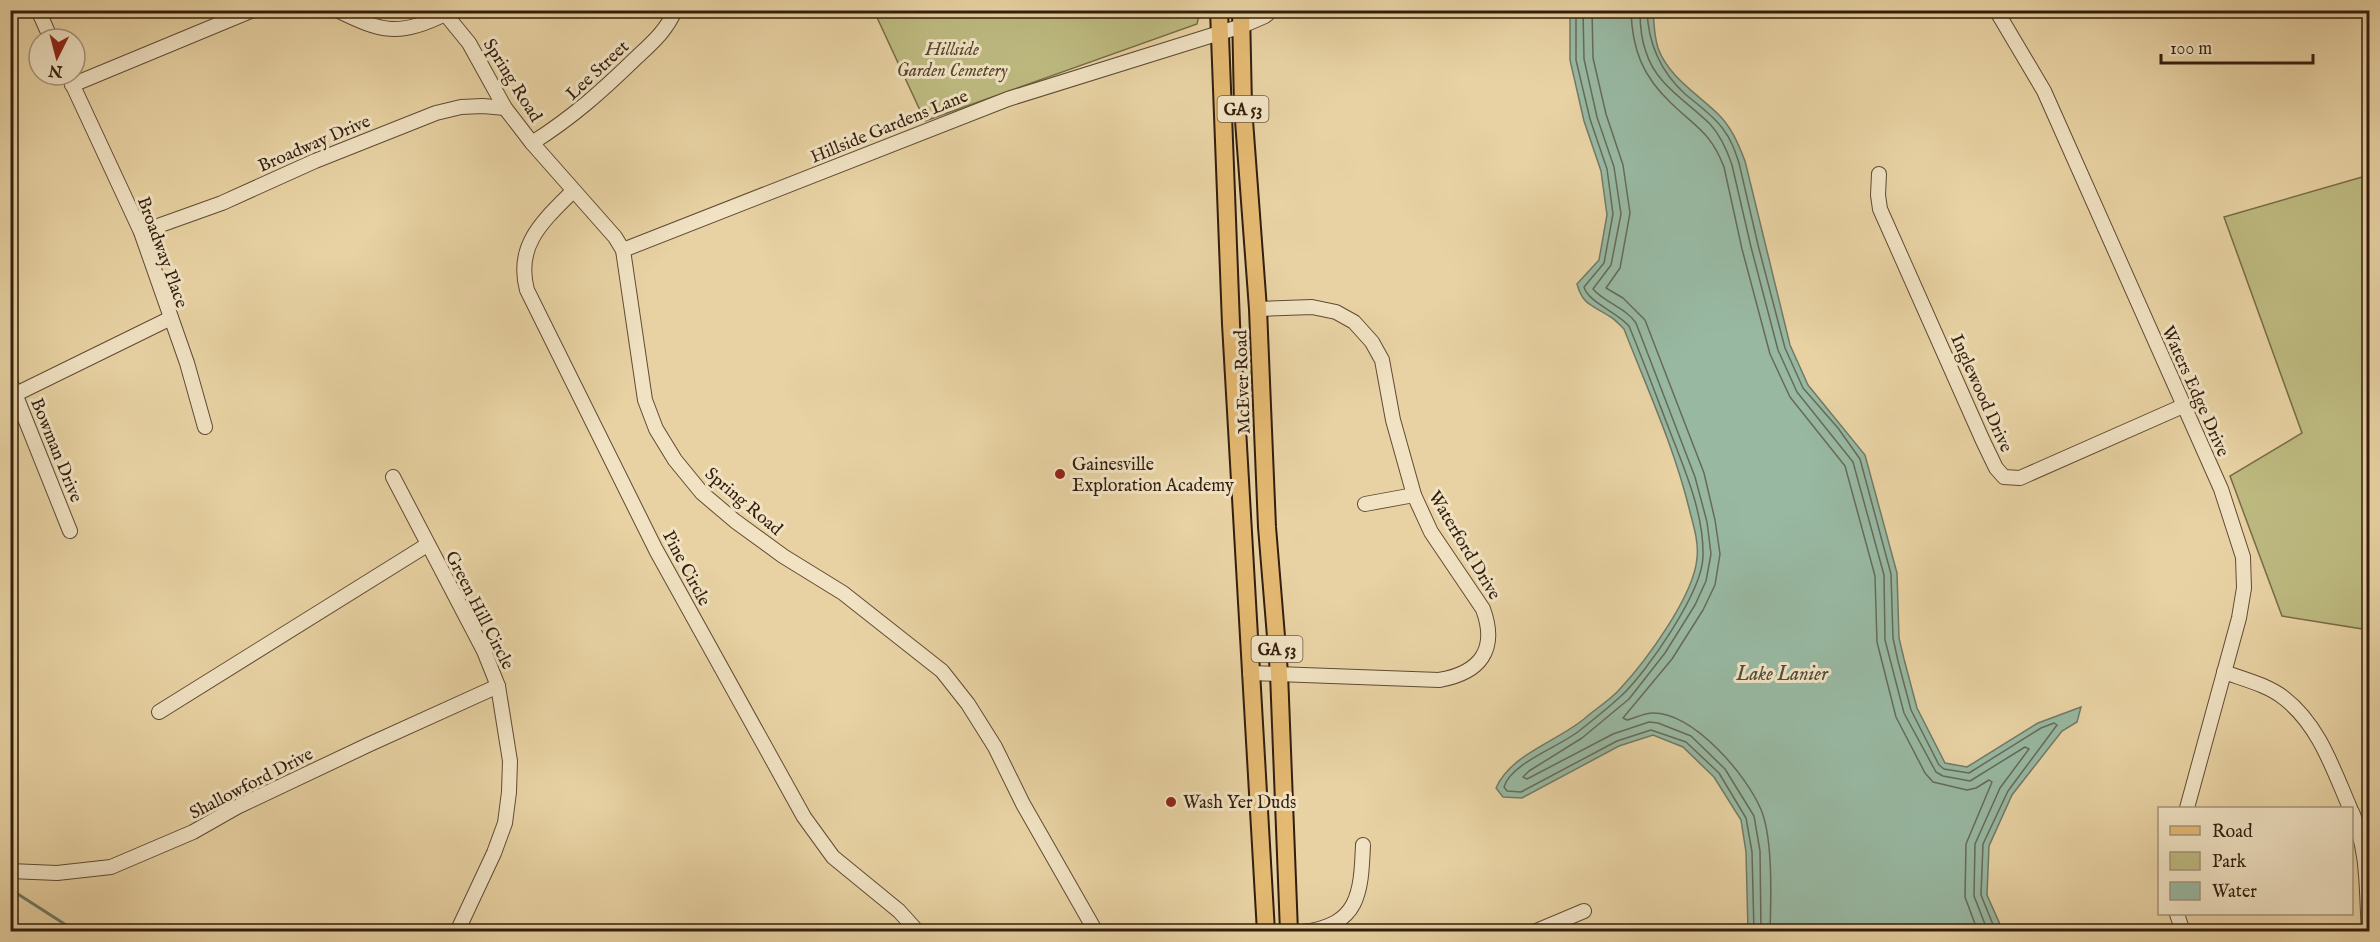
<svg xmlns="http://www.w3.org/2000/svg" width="2380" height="942" viewBox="0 0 2380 942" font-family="'IM FELL English',serif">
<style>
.green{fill:#bdba80;stroke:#786c47;stroke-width:1.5}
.water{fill:#98b8a2;stroke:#707a67;stroke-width:1.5}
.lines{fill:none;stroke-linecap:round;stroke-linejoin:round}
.shore{stroke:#666b58;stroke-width:1.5}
.stream{stroke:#707a67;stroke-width:3}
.minor-casing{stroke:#604b33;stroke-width:16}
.major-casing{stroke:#331e0e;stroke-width:20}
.minor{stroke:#f0e2c3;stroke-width:14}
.major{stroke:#e4b972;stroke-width:16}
.poi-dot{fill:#8f2418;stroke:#f0e2c3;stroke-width:2}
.labels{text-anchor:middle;stroke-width:6;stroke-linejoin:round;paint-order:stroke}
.shield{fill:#f0e2c3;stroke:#6c5944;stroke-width:1.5}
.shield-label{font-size:16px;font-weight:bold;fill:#331e0e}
.park-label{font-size:18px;font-style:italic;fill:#56452a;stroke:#f0e2c3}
.street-label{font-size:18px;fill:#331e0e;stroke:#f0e2c3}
.poi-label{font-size:18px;fill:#331e0e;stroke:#f0e2c3;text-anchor:start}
.water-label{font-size:20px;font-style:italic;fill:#514c3a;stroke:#f0e2c3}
</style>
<rect width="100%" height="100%" fill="#e8d2a3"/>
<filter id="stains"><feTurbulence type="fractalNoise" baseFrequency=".00333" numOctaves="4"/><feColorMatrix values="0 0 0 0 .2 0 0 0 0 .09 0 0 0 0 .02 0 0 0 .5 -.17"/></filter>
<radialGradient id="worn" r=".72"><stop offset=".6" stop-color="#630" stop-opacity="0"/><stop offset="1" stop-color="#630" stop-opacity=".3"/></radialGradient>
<g class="green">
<polygon points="874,11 1200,11 1197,24 925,121"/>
<polygon points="2369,175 2370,175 2369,630 2282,616 2230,476 2302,433 2224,217"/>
</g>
<path class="water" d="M1570,11h83c1,11 1,25 5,37 10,28 38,45 59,65 14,13 21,30 28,48l45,184 18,40 57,70 32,118 2,65 5,21 13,49 28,55 22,4 71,-44 43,-16 -4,15 -15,9 -50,64 -23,51 -2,49 16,36h-255l-2,-79 -5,-32 -27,-43 -31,-30 -30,-12 -34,11 -97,52 -19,-1 -7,-9c15,-34 60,-46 88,-69 11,-10 25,-18 35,-29 27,-29 75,-94 78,-132 2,-16 -4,-34 -8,-50 -15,-61 -42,-120 -65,-179 -5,-5 -9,-10 -15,-13 -16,-11 -26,-10 -32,-32l22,-24 8,-45 -6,-44 -17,-50 -14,-61z"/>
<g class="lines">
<g class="shore">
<path d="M1576,10v50l14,59 17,50 6,45 -9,49 -20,24c4,15 33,25 45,39 14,34 27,69 40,103 15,39 35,84 34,127 0,35 -56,116 -82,140 -13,12 -28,24 -42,35 -20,16 -68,32 -75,56l3,4 14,1 96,-51 34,-11 35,12 33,31 27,45 6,34 2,80"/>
<path d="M1583,10l1,49 13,58 17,50 7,47 -10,51 -18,24c12,14 32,18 43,34l59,154 12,45 4,32 -5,27 -11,24 -30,48 -36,46 -47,39 -53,33 -6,6 4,2 86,-45 36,-12 9,1 33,13 34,33 29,47 6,35 1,81"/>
<path d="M1592,10l1,48 13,56 17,51 7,48 -10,55 -14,20 17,10 22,22 59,153 11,47 5,34 -5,31 -12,25 -31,49 -49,59 4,2c8,-2 17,-7 26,-7 41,0 95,63 109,99 11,30 9,87 8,120"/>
<path d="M1631,10c1,40 12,67 41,94 25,24 39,29 52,63l18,82 28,105 20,43 55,69 30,110 2,66 19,75 29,56 8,9 34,8 9,-2 13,-8 3,2 -26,62 -1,53 13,35"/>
<path d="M1640,10c0,14 1,29 6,42 10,33 41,49 64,72 11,12 17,26 22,41l19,82 27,103 19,42 56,70 31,113 1,65 19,73 32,59 7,4 27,5 55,-34 4,2 -29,39 -25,56 -1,52 14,36"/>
<path d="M1647,10c1,34 13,61 38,84 13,11 28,21 38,35 8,10 12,22 16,34l19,82 27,103 18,40 35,40 22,31 31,115 2,64 5,23 13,49 28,55 5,4 25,4 72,-45 13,-5 3,2 -49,66 -25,53 -2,51 15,37"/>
</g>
<polyline class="stream" points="10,889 77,932"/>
<g class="minor-casing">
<g id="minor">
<polyline points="38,10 51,39"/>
<path d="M337,10c44,22 63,27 108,4"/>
<polyline points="442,10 469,43 505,108 532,143 615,237 623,250 645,400 656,429 675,460 702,493 735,521 783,556 843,593 942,671 968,704 995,747 1023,804 1096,932"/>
<polyline points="1996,10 2044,91 2221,489 2243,557 2244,588 2239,618 2187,808"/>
<polyline points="68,75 141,232 187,363 205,427"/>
<polyline points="72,85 253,10"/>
<path d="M532,143c41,-26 70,-52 105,-86 15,-14 30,-27 38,-47"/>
<polyline points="1879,174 1878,195 1880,209 1983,441 1996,468 2004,477 2020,478 2183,406"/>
<path d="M573,191c-30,30 -58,54 -46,99l129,260 148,267 29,40 66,54 19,21"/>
<polyline points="141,232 222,203 315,161 436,113 461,107 483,106 505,108"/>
<polyline points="623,250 1008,99 1242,26 1265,16 1272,10"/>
<polyline points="10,381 70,531"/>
<polyline points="16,394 171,318"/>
<polyline points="393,477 484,651 498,686 510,761 509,792 505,823 494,853 457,932"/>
<polyline points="1365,504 1414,495"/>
<path d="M2224,672c19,7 44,13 60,26 35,27 49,71 66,110"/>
<path d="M1250,673l189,7c41,-7 59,-30 44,-71l-52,-77 -17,-37 -21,-75 -11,-60 -10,-18 -18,-20 -18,-10 -24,-5 -54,2"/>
<polyline points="159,712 427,545"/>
<path d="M2352,812c17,41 14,77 17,120"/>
<polyline points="10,871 57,873 111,867 193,832 237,807 370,744 498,686"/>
<polyline points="2177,914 2183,932"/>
<path d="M1303,932c56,-7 58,-38 60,-87"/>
<polyline points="1534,932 1584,911"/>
</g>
</g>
<g class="major-casing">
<g id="major">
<polyline points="1219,10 1231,324 1266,932"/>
<polyline points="1241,10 1243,107 1258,309 1267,527 1279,673 1289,932"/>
</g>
</g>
<use href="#minor" class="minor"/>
<use href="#major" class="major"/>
</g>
<g class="poi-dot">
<circle cx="1060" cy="474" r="6"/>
<circle cx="1171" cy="802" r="6"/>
</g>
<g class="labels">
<g class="shield">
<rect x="1217.5" y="96" width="51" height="26" rx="4.5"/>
<rect x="1251.5" y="636" width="51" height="26" rx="4.5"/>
</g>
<g class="shield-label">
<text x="1243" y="115">GA 53</text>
<text x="1277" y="655">GA 53</text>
</g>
<g class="park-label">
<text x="952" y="55">Hillside<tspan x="952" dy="21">Garden Cemetery</tspan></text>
</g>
<g class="street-label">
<text transform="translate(597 70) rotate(-43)" y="6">Lee Street</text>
<text transform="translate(513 80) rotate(58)" y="6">Spring Road</text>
<text transform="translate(889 126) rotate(-22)" y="6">Hillside Gardens Lane</text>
<text transform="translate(314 143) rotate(-23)" y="6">Broadway Drive</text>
<text transform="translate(163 252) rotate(70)" y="6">Broadway Place</text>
<text transform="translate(1242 382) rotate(-92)" y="6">McEver Road</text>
<text transform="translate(2196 391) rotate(66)" y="6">Waters Edge Drive</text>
<text transform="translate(1982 393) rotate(66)" y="6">Inglewood Drive</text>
<text transform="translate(57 450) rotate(68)" y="6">Bowman Drive</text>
<text transform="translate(744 501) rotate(40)" y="6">Spring Road</text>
<text transform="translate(1465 545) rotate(59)" y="6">Waterford Drive</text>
<text transform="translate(687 568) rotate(62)" y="6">Pine Circle</text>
<text transform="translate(480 610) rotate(63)" y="6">Green Hill Circle</text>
<text transform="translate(251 783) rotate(-27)" y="6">Shallowford Drive</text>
</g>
<g class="poi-label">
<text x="1072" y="470">Gainesville<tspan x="1072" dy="21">Exploration Academy</tspan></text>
<text x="1183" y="808">Wash Yer Duds</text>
</g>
<g class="water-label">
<text x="1782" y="680">Lake Lanier</text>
</g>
</g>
<rect width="2380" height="942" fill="none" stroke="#e8d2a3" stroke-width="36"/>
<rect x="12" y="12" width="2356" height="918" fill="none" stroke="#331e0e" stroke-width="3"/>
<rect x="18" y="18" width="2344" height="906" fill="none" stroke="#331e0e" stroke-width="1.5"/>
<rect x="2158" y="807" width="195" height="108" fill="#f0e2c3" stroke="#a4947b" stroke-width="1.5"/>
<rect x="2170" y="826" width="30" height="9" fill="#e4b972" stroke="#a4947b" stroke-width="1.5"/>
<text x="2212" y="837" font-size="18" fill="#331e0e">Road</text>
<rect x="2170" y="852" width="30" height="18" fill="#bdba80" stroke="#a4947b" stroke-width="1.5"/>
<text x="2212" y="867" font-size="18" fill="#331e0e">Park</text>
<rect x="2170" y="882" width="30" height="18" fill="#98b8a2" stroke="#a4947b" stroke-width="1.5"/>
<text x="2212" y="897" font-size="18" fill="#331e0e">Water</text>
<g transform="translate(57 57) rotate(186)"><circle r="28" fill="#f0e2c3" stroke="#a4947b" stroke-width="1.5"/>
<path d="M0-4.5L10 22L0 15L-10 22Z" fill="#8f2418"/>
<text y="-9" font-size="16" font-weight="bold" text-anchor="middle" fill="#331e0e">N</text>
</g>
<path d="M2161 54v9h152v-9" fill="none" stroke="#331e0e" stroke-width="3"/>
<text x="2170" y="54" font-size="18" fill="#331e0e" stroke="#f0e2c3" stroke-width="4.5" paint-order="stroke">100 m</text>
<rect width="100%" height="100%" filter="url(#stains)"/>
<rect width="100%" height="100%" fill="url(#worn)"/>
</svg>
